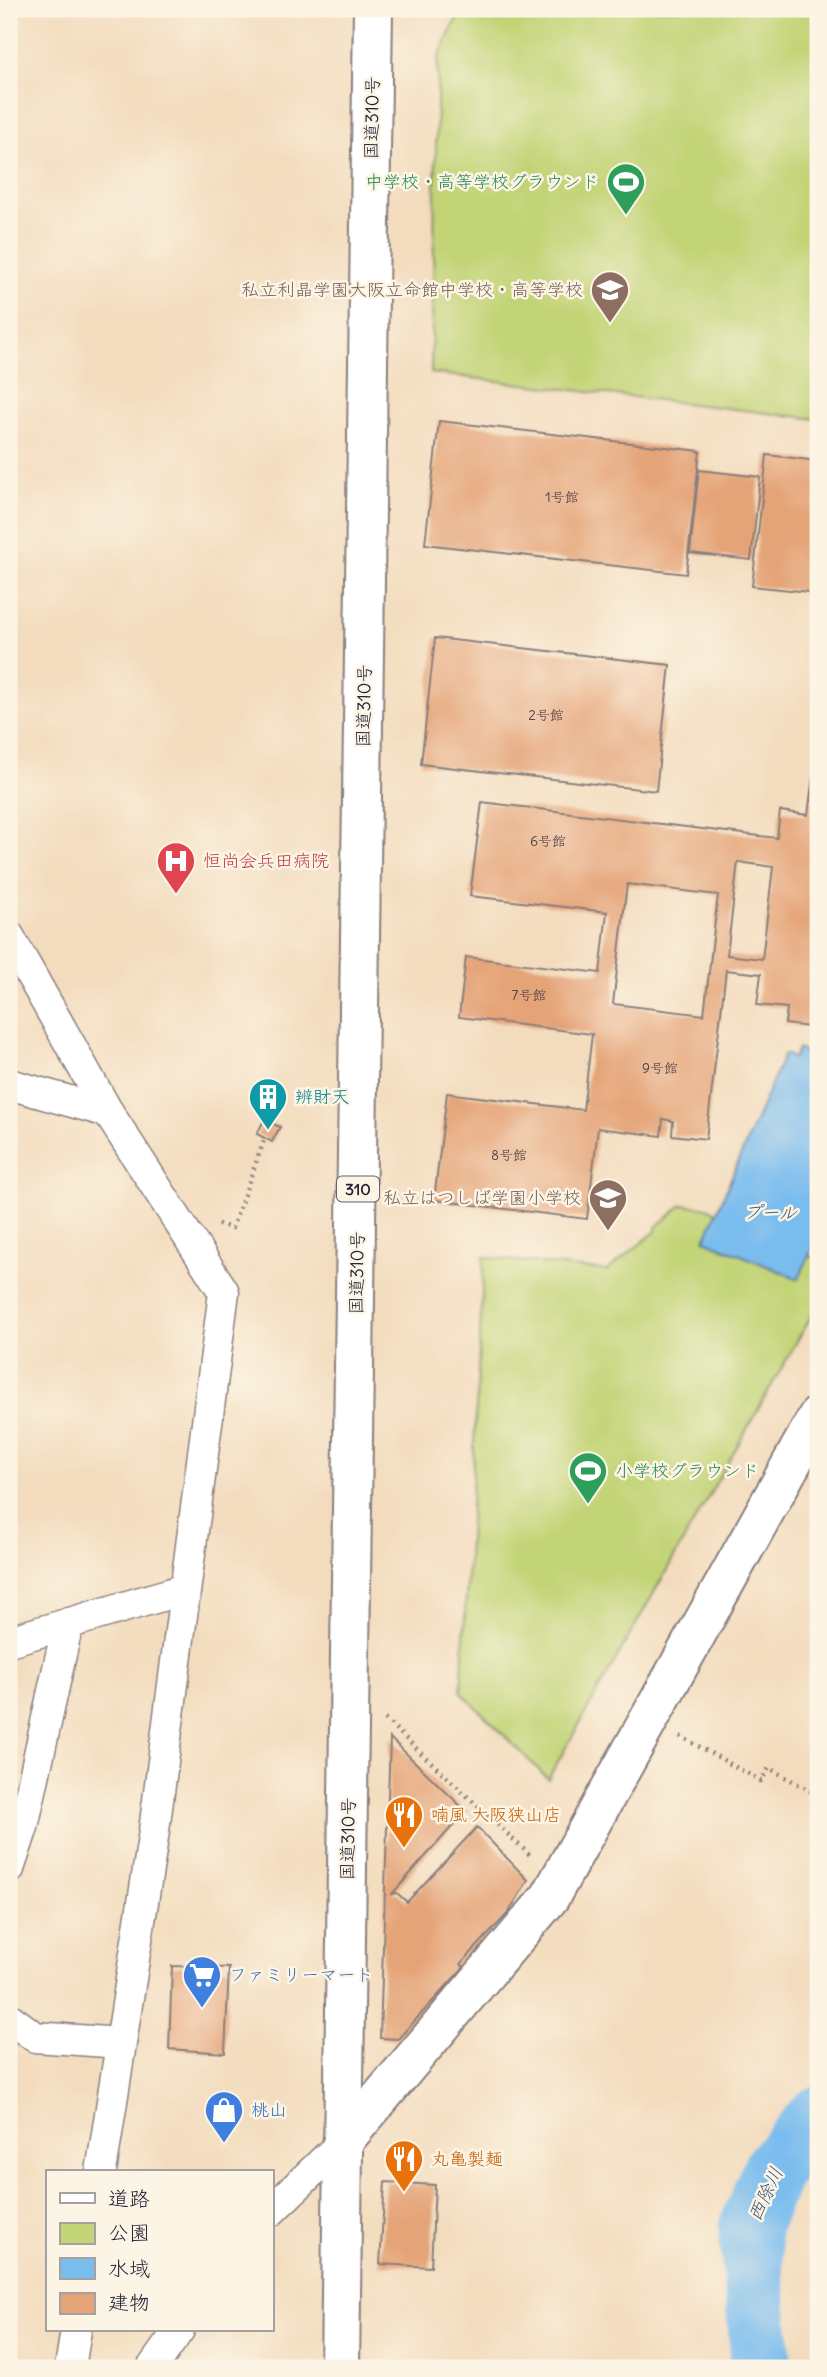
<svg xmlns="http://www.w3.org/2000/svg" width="827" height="2377" viewBox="0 0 827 2377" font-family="Delius,'Klee One',sans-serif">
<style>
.green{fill:#c3d477;stroke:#727b59;stroke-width:2}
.water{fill:#79bcee;stroke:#4e6f94;stroke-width:2}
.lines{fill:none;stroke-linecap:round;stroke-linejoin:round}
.river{stroke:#79bcee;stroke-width:61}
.building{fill:#e5a478;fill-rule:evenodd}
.street-casing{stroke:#8a7f7c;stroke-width:33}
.secondary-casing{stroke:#8a7f7c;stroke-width:42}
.highway-casing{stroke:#8a7f7c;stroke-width:42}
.path{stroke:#8a7f7c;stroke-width:4.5;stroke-dasharray:2 5;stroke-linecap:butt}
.street{stroke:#fff;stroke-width:30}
.secondary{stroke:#fff;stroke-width:38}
.highway{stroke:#fff;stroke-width:38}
.labels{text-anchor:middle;stroke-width:5;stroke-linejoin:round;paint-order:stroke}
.number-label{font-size:14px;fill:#53424a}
.shield{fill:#fcf5e5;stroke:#63616e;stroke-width:2}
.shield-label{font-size:16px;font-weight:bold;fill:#22223b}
.street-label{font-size:18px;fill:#22223b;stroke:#fcf5e5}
.leisure-label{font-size:18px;fill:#27864d;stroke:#fcf5e5;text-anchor:end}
.education-label{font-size:18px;fill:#785e54;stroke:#fcf5e5;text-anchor:end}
.health-label{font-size:18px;fill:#be3a42;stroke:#fcf5e5;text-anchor:start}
.culture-label{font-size:18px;fill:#0d838f;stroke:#fcf5e5;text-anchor:start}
.food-label{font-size:18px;fill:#c56008;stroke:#fcf5e5;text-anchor:start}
.shop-label{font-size:18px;fill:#366cbe;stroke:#fcf5e5;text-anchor:start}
.water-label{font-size:19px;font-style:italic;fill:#40587a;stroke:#fcf5e5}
</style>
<rect width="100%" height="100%" fill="#fcf5e5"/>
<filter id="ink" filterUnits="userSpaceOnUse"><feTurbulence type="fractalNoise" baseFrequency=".0143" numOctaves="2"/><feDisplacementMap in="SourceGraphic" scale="14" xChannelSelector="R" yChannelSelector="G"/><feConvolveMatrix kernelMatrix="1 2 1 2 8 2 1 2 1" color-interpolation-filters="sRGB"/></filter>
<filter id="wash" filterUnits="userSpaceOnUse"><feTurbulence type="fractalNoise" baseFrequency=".00686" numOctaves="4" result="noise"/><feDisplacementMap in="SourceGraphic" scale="28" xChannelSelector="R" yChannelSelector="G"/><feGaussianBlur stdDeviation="1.57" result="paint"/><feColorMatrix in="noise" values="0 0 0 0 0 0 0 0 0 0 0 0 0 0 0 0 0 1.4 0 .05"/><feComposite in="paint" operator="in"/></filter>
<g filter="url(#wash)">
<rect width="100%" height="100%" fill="#f3dcbd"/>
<g class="green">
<polygon points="461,9 818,9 818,419 431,373 438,59"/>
<polygon points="682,1205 704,1207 717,1212 705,1240 798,1279 809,1255 818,1259 818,1304 548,1779 461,1692 484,1257 607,1271 656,1231 656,1227"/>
</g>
<polygon class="water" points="798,1049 818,1058 818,1234 799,1279 705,1240 784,1054 794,1058"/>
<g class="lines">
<polyline class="river" points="762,2368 749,2228 773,2169 818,2117"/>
</g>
<g id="blocks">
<g class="building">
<polygon points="439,421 700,451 686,574 425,544"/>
<polygon points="767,455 818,461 818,593 752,586"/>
<polygon points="699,470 760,477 751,560 690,553"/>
<polygon points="435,638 670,665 656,791 421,764"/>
<path d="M813,777l5,1v250l-33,-4 2,-16 -30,-3 4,-31 -35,-4 -20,169 -34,-4 1,-14 -10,-2 -2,17 -63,-8 -11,91 -153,-19 13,-107 136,17 9,-76 -133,-17 7,-60 134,16 7,-61 -137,-16 12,-94 295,36 3,-27 28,4zM738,862l35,5 -11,92 -35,-4zM627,884l91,11 -14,120 -91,-11z"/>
<polygon points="264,1120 280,1127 272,1142 257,1134"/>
<polygon points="390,1738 466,1811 392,1894 397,1893 407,1902 477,1827 528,1880 509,1912 461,1964 464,1967 398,2039 380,2038"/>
<polygon points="172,1966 229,1968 225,2053 169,2049"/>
<polygon points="385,2182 435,2185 431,2267 380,2264"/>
</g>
</g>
</g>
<g filter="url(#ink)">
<use href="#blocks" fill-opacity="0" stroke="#8a7f7c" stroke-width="2"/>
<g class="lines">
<g class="street-casing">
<g id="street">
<polyline points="9,936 108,1112 224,1292 154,1831 101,2172"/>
<polyline points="9,1084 108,1112"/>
<polyline points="9,1641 185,1589"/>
<polyline points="9,1869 23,1827 68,1623"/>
<polyline points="9,2018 35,2037 121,2043"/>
<polyline points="271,2211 342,2143"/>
<polyline points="70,2368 76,2330"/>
<polyline points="152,2368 179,2330"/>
</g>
</g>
<g class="secondary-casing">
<polyline id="secondary" points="342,2143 550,1897 818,1416"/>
</g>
<g class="highway-casing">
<polyline id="highway" points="340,2368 373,9"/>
</g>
<g class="path">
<polyline points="218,1224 232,1228 265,1138"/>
<polyline points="385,1719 532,1857"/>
<polyline points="680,1736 761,1781 769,1768 818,1795"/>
</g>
<use href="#street" class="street"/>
<use href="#secondary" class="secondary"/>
<use href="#highway" class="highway"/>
</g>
</g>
<defs>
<g id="stadium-pin" transform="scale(2.0125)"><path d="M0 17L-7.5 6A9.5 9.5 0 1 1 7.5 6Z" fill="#2e9e5b" stroke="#fcf5e5"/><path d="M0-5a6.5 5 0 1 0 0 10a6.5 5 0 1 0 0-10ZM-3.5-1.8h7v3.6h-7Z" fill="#fff"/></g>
<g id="school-pin" transform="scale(2.0125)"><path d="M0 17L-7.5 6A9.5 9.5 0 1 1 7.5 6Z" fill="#8d6e63" stroke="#fcf5e5"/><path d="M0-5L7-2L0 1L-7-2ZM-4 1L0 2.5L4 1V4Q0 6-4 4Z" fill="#fff"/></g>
<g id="hospital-pin" transform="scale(2.0125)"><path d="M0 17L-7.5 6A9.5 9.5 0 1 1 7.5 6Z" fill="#e0444e" stroke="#fcf5e5"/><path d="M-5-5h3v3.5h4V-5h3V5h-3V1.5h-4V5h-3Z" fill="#fff"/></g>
<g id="building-pin" transform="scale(2.0125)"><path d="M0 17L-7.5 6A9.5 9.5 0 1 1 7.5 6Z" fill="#0f9aa8" stroke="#fcf5e5"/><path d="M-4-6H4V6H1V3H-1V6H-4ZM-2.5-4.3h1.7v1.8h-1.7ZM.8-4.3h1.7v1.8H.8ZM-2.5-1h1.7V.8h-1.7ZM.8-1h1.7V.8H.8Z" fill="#fff"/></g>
<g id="restaurant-pin" transform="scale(2.0125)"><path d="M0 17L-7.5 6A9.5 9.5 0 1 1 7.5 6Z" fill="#e8710a" stroke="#fcf5e5"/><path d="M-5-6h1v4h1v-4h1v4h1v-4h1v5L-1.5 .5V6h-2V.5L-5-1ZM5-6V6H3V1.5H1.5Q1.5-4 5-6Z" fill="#fff"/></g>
<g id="supermarket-pin" transform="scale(2.0125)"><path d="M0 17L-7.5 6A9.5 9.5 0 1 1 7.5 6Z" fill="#3f7fe0" stroke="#fcf5e5"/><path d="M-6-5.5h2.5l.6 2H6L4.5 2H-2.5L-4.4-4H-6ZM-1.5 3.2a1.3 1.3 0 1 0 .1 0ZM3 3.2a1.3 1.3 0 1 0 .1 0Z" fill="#fff"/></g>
<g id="shop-pin" transform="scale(2.0125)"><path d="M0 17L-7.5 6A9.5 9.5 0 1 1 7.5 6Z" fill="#3f7fe0" stroke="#fcf5e5"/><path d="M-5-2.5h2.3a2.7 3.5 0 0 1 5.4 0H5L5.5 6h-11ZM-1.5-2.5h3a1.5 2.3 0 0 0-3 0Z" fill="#fff"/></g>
</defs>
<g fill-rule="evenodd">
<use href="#stadium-pin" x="626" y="182"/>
<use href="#school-pin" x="610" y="290"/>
<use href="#hospital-pin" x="176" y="861"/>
<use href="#building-pin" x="268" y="1097"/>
<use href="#school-pin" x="608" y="1198"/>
<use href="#stadium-pin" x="588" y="1471"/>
<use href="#restaurant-pin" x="404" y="1815"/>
<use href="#supermarket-pin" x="202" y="1975"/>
<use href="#shop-pin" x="224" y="2110"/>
<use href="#restaurant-pin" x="404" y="2159"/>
</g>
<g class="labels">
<g class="number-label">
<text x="562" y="502">1号館</text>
<text x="546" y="720">2号館</text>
<text x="548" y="846">6号館</text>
<text x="529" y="1000">7号館</text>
<text x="660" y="1073">9号館</text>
<text x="509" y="1160">8号館</text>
</g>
<rect class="shield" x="337" y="1176.5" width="42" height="25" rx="5"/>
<g class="shield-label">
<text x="358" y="1195">310</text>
</g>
<g class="street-label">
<text transform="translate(372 118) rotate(-89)" y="6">国道310号</text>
<text transform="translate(364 706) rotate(-89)" y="6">国道310号</text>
<text transform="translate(357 1273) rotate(-89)" y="6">国道310号</text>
<text transform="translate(348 1839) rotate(-89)" y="6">国道310号</text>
</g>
<g class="leisure-label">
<text x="599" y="188">中学校・高等学校グラウンド</text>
<text x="615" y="1477" text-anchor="start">小学校グラウンド</text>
</g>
<g class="education-label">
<text x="583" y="296">私立利晶学園大阪立命館中学校・高等学校</text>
<text x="581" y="1204">私立はつしば学園小学校</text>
</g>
<g class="health-label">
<text x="203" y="867">恒尚会兵田病院</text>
</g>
<g class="culture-label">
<text x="295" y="1103">辨財天</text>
</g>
<g class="food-label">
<text x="431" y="1821">喃風 大阪狭山店</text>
<text x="431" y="2165">丸亀製麺</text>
</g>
<g class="shop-label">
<text x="229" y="1981">ファミリーマート</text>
<text x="251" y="2116">桃山</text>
</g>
<g class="water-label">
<text x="770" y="1219">プール</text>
<text transform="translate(765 2194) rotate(-65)" y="7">西除川</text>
</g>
</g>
<rect width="827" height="2377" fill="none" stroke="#fcf5e5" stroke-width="35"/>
<rect x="46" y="2170" width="228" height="161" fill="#fcf5e5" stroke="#a5a1a1" stroke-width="2"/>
<rect x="60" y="2193" width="35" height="10" fill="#ffffff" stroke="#a5a1a1" stroke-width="2"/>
<text x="108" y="2206" font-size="21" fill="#22223b">道路</text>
<rect x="60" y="2223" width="35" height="21" fill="#c3d477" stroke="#a5a1a1" stroke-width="2"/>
<text x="108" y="2240" font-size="21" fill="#22223b">公園</text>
<rect x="60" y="2258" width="35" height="21" fill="#79bcee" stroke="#a5a1a1" stroke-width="2"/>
<text x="108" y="2276" font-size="21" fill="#22223b">水域</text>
<rect x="60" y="2293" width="35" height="21" fill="#e5a478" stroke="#a5a1a1" stroke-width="2"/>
<text x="108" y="2310" font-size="21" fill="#22223b">建物</text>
</svg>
